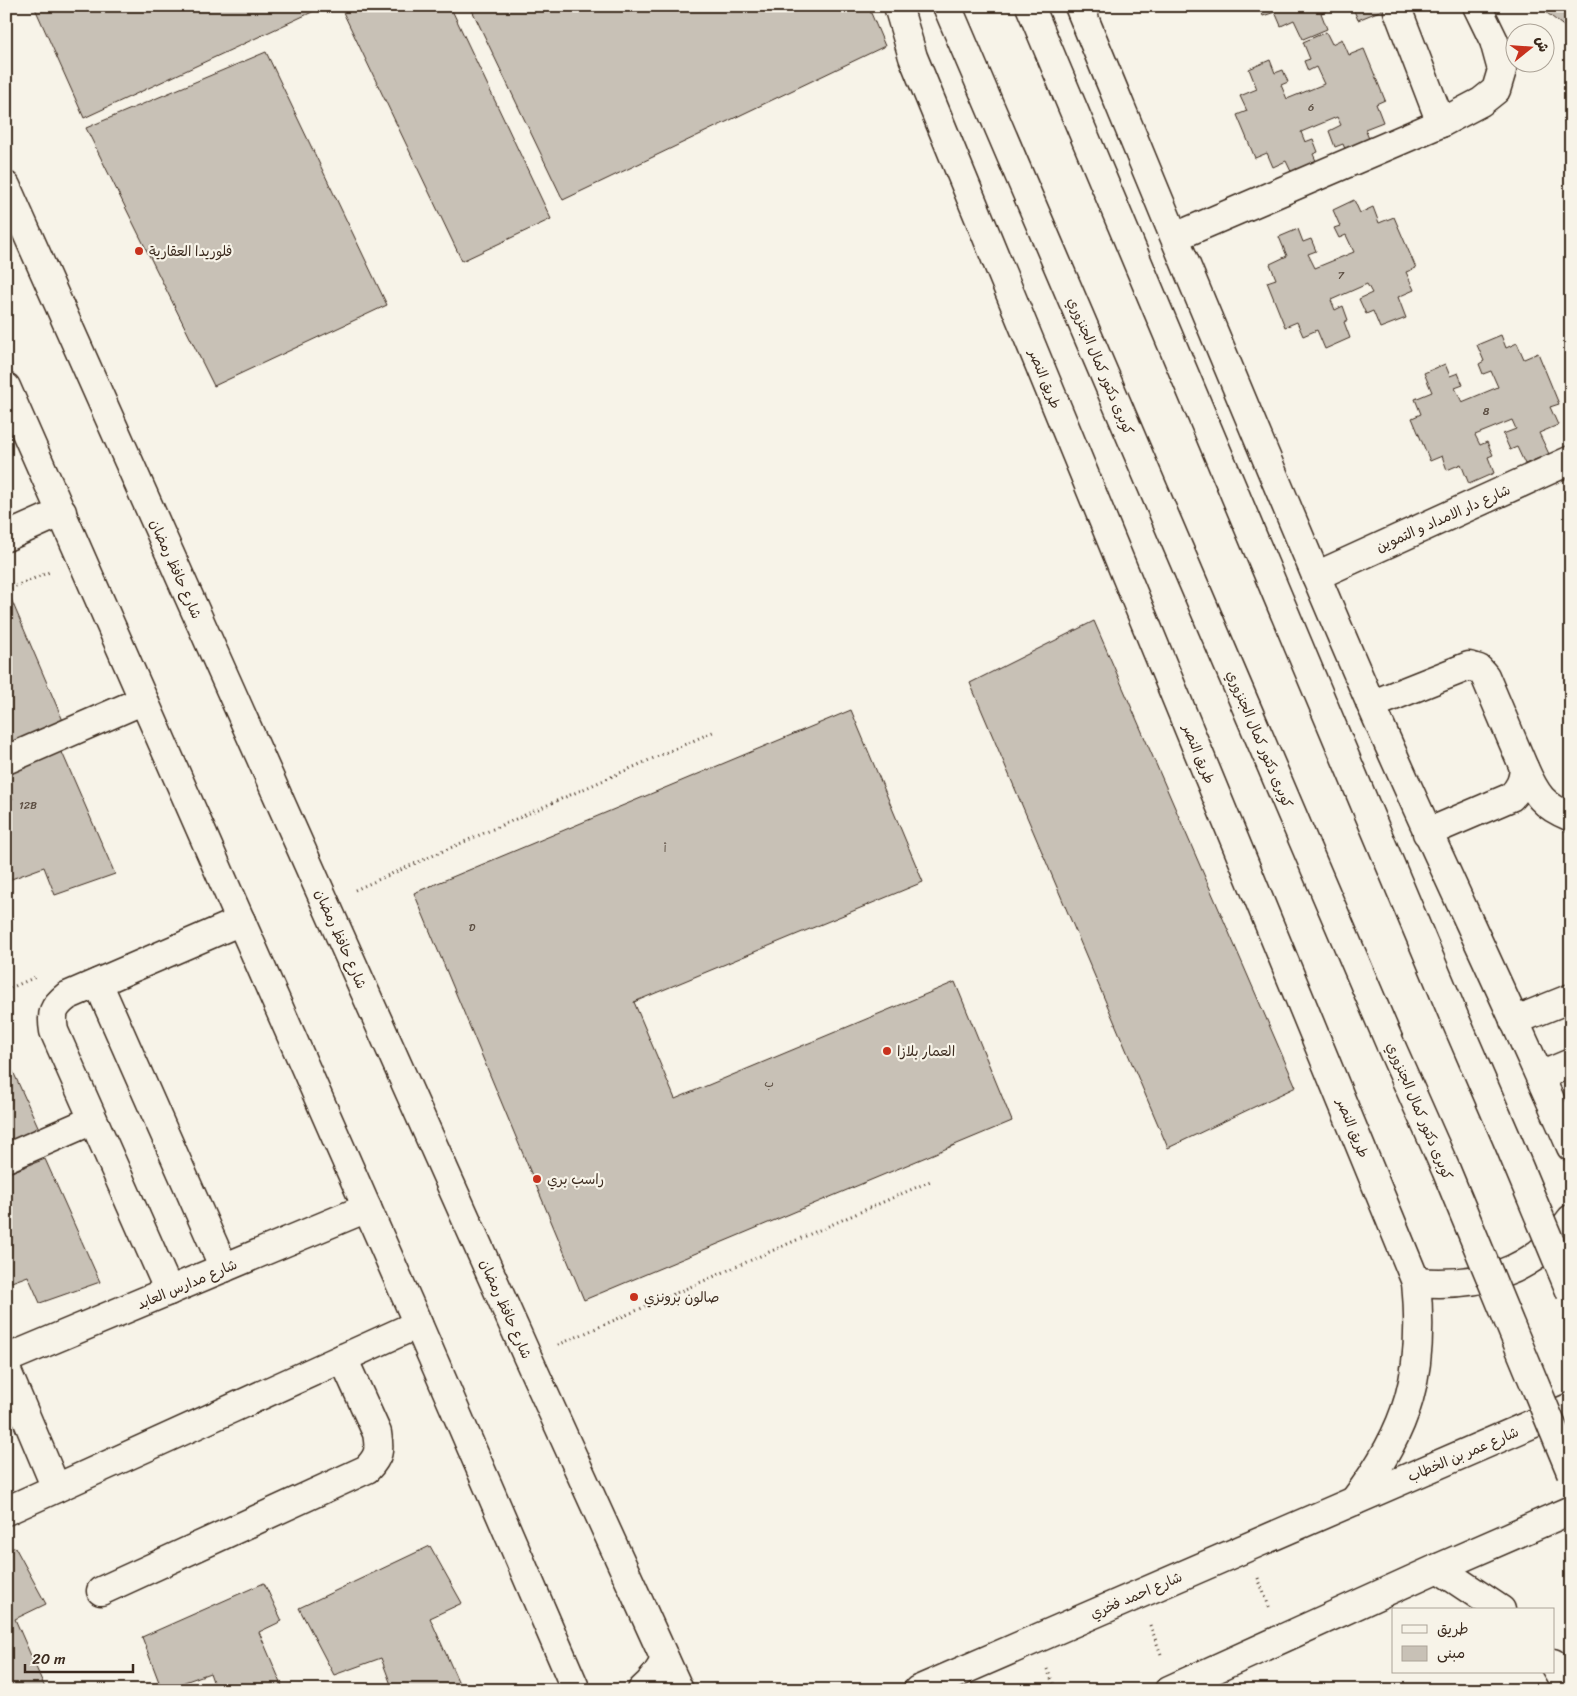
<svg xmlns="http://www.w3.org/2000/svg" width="1577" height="1696" viewBox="0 0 1577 1696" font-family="Sriracha,'Playpen Sans Arabic',sans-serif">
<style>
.building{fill:#c8c1b6;stroke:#3b2a1e}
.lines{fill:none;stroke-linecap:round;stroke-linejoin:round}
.minor-casing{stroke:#3b2a1e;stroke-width:31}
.highway-casing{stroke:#3b2a1e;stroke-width:31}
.path{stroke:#3b2a1e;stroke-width:3;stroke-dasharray:1 4;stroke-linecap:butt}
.minor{stroke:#f7f3e8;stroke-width:28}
.highway{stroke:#f7f3e8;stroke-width:28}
.highway-bridge-casing{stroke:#3b2a1e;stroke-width:31;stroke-linecap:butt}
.highway-bridge{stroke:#f7f3e8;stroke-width:28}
.poi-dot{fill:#c8321e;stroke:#f7f3e8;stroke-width:2}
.labels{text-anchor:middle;stroke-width:4.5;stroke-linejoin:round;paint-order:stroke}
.number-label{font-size:11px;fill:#5e5044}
.poi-label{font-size:14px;fill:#3b2a1e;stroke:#f7f3e8;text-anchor:start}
.street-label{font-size:14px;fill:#3b2a1e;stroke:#f7f3e8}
</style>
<rect width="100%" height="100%" fill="#f7f3e8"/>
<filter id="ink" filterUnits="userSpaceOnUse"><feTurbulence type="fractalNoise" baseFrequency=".02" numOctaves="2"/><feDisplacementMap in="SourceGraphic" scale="10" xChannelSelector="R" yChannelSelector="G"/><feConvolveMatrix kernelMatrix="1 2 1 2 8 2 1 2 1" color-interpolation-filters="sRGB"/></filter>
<g filter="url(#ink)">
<g class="building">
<polygon points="34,6 325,6 84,118"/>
<polygon points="349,6 450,6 551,219 462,261 342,10"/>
<polygon points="470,6 868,6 885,46 563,200"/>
<polygon points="1259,6 1324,6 1326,11 1321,13 1327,29 1303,39 1294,20 1281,26 1275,12 1263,16"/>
<polygon points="1352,6 1380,6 1382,10 1358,20"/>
<polygon points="1552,6 1571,6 1571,32 1547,13"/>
<polygon points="1326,32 1332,44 1342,39 1349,55 1364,49 1385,100 1376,104 1383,122 1365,129 1374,151 1350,161 1343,144 1335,147 1329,131 1341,125 1337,117 1301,132 1305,142 1313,139 1318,152 1313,154 1320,170 1295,180 1286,161 1273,167 1267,153 1255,158 1237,115 1247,111 1240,96 1257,89 1249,69 1270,60 1275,73 1283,70 1288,82 1281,85 1287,99 1324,84 1316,67 1308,71 1304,61 1310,59 1303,42"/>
<polygon points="266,52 387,305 214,386 86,128"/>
<polygon points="1354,200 1360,213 1373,207 1379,223 1394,217 1416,268 1406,272 1414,290 1398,297 1406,318 1380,328 1373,311 1366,314 1359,299 1372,293 1367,284 1331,300 1335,310 1343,306 1348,320 1344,322 1350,338 1325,349 1317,330 1303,336 1297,322 1285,327 1267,282 1276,279 1270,264 1287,256 1279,237 1298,229 1303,242 1311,239 1316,251 1308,254 1315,268 1354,252 1346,235 1339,238 1334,228 1340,226 1333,210"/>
<polygon points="1501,335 1506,348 1517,343 1524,359 1538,353 1559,404 1550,407 1558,425 1539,433 1549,454 1525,464 1517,447 1510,450 1503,434 1516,429 1512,420 1475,435 1480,445 1487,442 1493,455 1488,457 1494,473 1469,484 1461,464 1447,470 1442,456 1430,461 1412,418 1421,414 1415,399 1432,392 1424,373 1445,364 1450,376 1458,373 1463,385 1455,388 1462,402 1498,387 1491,371 1483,374 1479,364 1484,361 1477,345"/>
<polygon points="11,599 64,723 6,744 6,601"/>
<polygon points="1094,621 1296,1087 1168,1148 970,683"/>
<polygon points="851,710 923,882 634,1002 675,1099 955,982 1012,1121 584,1300 414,893"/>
<polygon points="61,750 115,874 55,895 44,867 6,881 6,801 13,799 6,783 6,772"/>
<polygon points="6,1056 41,1133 6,1149"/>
<polygon points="45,1159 100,1282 40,1303 28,1276 6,1284 6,1174"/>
<polygon points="430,1546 462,1603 430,1618 462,1690 393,1690 381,1658 334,1675 299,1608"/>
<polygon points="15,1547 46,1604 15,1619 46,1690 6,1690 6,1552"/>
<polygon points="264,1583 282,1621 259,1632 284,1690 216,1690 210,1673 162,1690 142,1637"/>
</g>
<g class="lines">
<g class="minor-casing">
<g id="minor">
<polyline points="1399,6 1398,11 1441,123"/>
<polyline points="6,186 528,1358 679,1690"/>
<polyline points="1175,237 1441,123 1481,102 1496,90 1502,70 1494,41 1477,6"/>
<polyline points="6,387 418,1324 576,1690"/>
<polyline points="6,537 62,512"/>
<polyline points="1316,576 1571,460"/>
<path d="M1371,705l98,-39 10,3 6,7 39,92c-1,13 -4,20 -13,29l-84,36"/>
<polyline points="6,760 144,700"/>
<path d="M1524,768c12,27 19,38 47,49"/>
<polyline points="98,983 224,1268"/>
<polyline points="1514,1021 1571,998"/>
<polyline points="1540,1076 1571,1063"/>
<polyline points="6,1158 93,1120"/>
<path d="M169,1291l-115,-260c-3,-18 -1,-24 13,-35l174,-75"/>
<polyline points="6,1359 367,1208"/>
<polyline points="6,1369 56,1488"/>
<polyline points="6,1511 418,1324"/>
<path d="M101,1591l266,-122c12,-13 13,-18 10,-36l-34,-75"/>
<path d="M642,1690c11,-9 17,-18 23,-30"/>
<polyline points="918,1690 1571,1407"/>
<polyline points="1169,1690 1438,1568 1571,1510"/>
</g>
</g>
<g class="highway-casing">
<g id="highway">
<path d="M898,6l15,51 503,1225c9,90 -7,147 -62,219"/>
<polyline points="947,6 1391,1046"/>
<path d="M1079,6c97,235 193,470 294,703 64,147 134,291 198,438"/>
<path d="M1416,1282c64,5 117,-8 155,-63"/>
<polyline points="1438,1568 1501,1610"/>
<polyline points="1553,1663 1569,1690"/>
</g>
</g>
<g class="path">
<polyline points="6,590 52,571"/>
<polyline points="355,890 715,731"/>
<polyline points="6,990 38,976"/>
<polyline points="558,1345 933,1180"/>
<polyline points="1258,1578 1270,1609"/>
<polyline points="1150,1625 1162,1657"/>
<polyline points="1047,1669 1056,1690"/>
</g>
<use href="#minor" class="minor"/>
<use href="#highway" class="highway"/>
<g class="highway-bridge-casing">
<g id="highway-bridge">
<polyline points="1030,6 1455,1019 1509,1144 1571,1293"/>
<polyline points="1391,1046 1446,1170 1571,1472"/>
</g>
</g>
<use href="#highway-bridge" class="highway-bridge"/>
</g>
</g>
<g class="poi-dot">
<circle cx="139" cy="251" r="5"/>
<circle cx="887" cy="1051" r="5"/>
<circle cx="537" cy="1179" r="5"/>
<circle cx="634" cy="1297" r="5"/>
</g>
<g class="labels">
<g class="number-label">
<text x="1311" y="111">6</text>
<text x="1341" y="279">7</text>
<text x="1486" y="415">8</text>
<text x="28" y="809">12B</text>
<text x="665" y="852">أ</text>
<text x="472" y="931">D</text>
<text x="769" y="1087">ب</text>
</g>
<g class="poi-label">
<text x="149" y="256">فلوريدا العقارية</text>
<text x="897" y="1056">العمار بلازا</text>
<text x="547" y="1184">راسب بري</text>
<text x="644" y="1302">صالون برونزي</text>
</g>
<g class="street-label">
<text transform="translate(1101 366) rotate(67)" y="5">كوبرى دكتور كمال الجنزوري</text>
<text transform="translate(1045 379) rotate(68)" y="5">طريق النصر</text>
<text transform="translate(1443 518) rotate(-24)" y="5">شارع دار الامداد و التموين</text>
<text transform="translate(176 569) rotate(66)" y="5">شارع حافظ رمضان</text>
<text transform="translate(1260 739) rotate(67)" y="5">كوبرى دكتور كمال الجنزوري</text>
<text transform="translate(1199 754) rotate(68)" y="5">طريق النصر</text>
<text transform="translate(341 939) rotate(66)" y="5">شارع حافظ رمضان</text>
<text transform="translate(1420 1111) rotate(67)" y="5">كوبرى دكتور كمال الجنزوري</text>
<text transform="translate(1353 1128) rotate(68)" y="5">طريق النصر</text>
<text transform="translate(187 1284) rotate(-23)" y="5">شارع مدارس العابد</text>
<text transform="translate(506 1309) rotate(66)" y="5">شارع حافظ رمضان</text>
<text transform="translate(1463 1454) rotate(-23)" y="5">شارع عمر بن الخطاب</text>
<text transform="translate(1136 1595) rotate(-23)" y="5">شارع احمد فخري</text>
</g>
</g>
<rect width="1577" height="1696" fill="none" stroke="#f7f3e8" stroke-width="25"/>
<rect x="12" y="12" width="1552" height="1671" fill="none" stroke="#3b2a1e" stroke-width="2" filter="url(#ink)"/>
<rect x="1392" y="1608" width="162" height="65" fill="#f7f3e8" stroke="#aca397"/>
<rect x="1402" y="1625" width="25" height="8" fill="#f7f3e8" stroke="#aca397"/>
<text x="1437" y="1634" font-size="15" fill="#3b2a1e">طريق</text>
<rect x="1402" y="1646" width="25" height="15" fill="#c8c1b6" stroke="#aca397"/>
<text x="1437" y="1658" font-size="15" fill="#3b2a1e">مبنى</text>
<g transform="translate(1530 48) rotate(73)"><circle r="24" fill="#f7f3e8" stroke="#aca397"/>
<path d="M0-4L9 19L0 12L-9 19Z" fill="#c8321e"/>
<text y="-8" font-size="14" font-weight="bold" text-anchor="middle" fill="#3b2a1e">ش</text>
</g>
<path d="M25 1664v8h108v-8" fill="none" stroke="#3b2a1e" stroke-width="2.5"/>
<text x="32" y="1664" font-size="15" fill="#3b2a1e" stroke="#f7f3e8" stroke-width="4" paint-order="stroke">20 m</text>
</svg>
